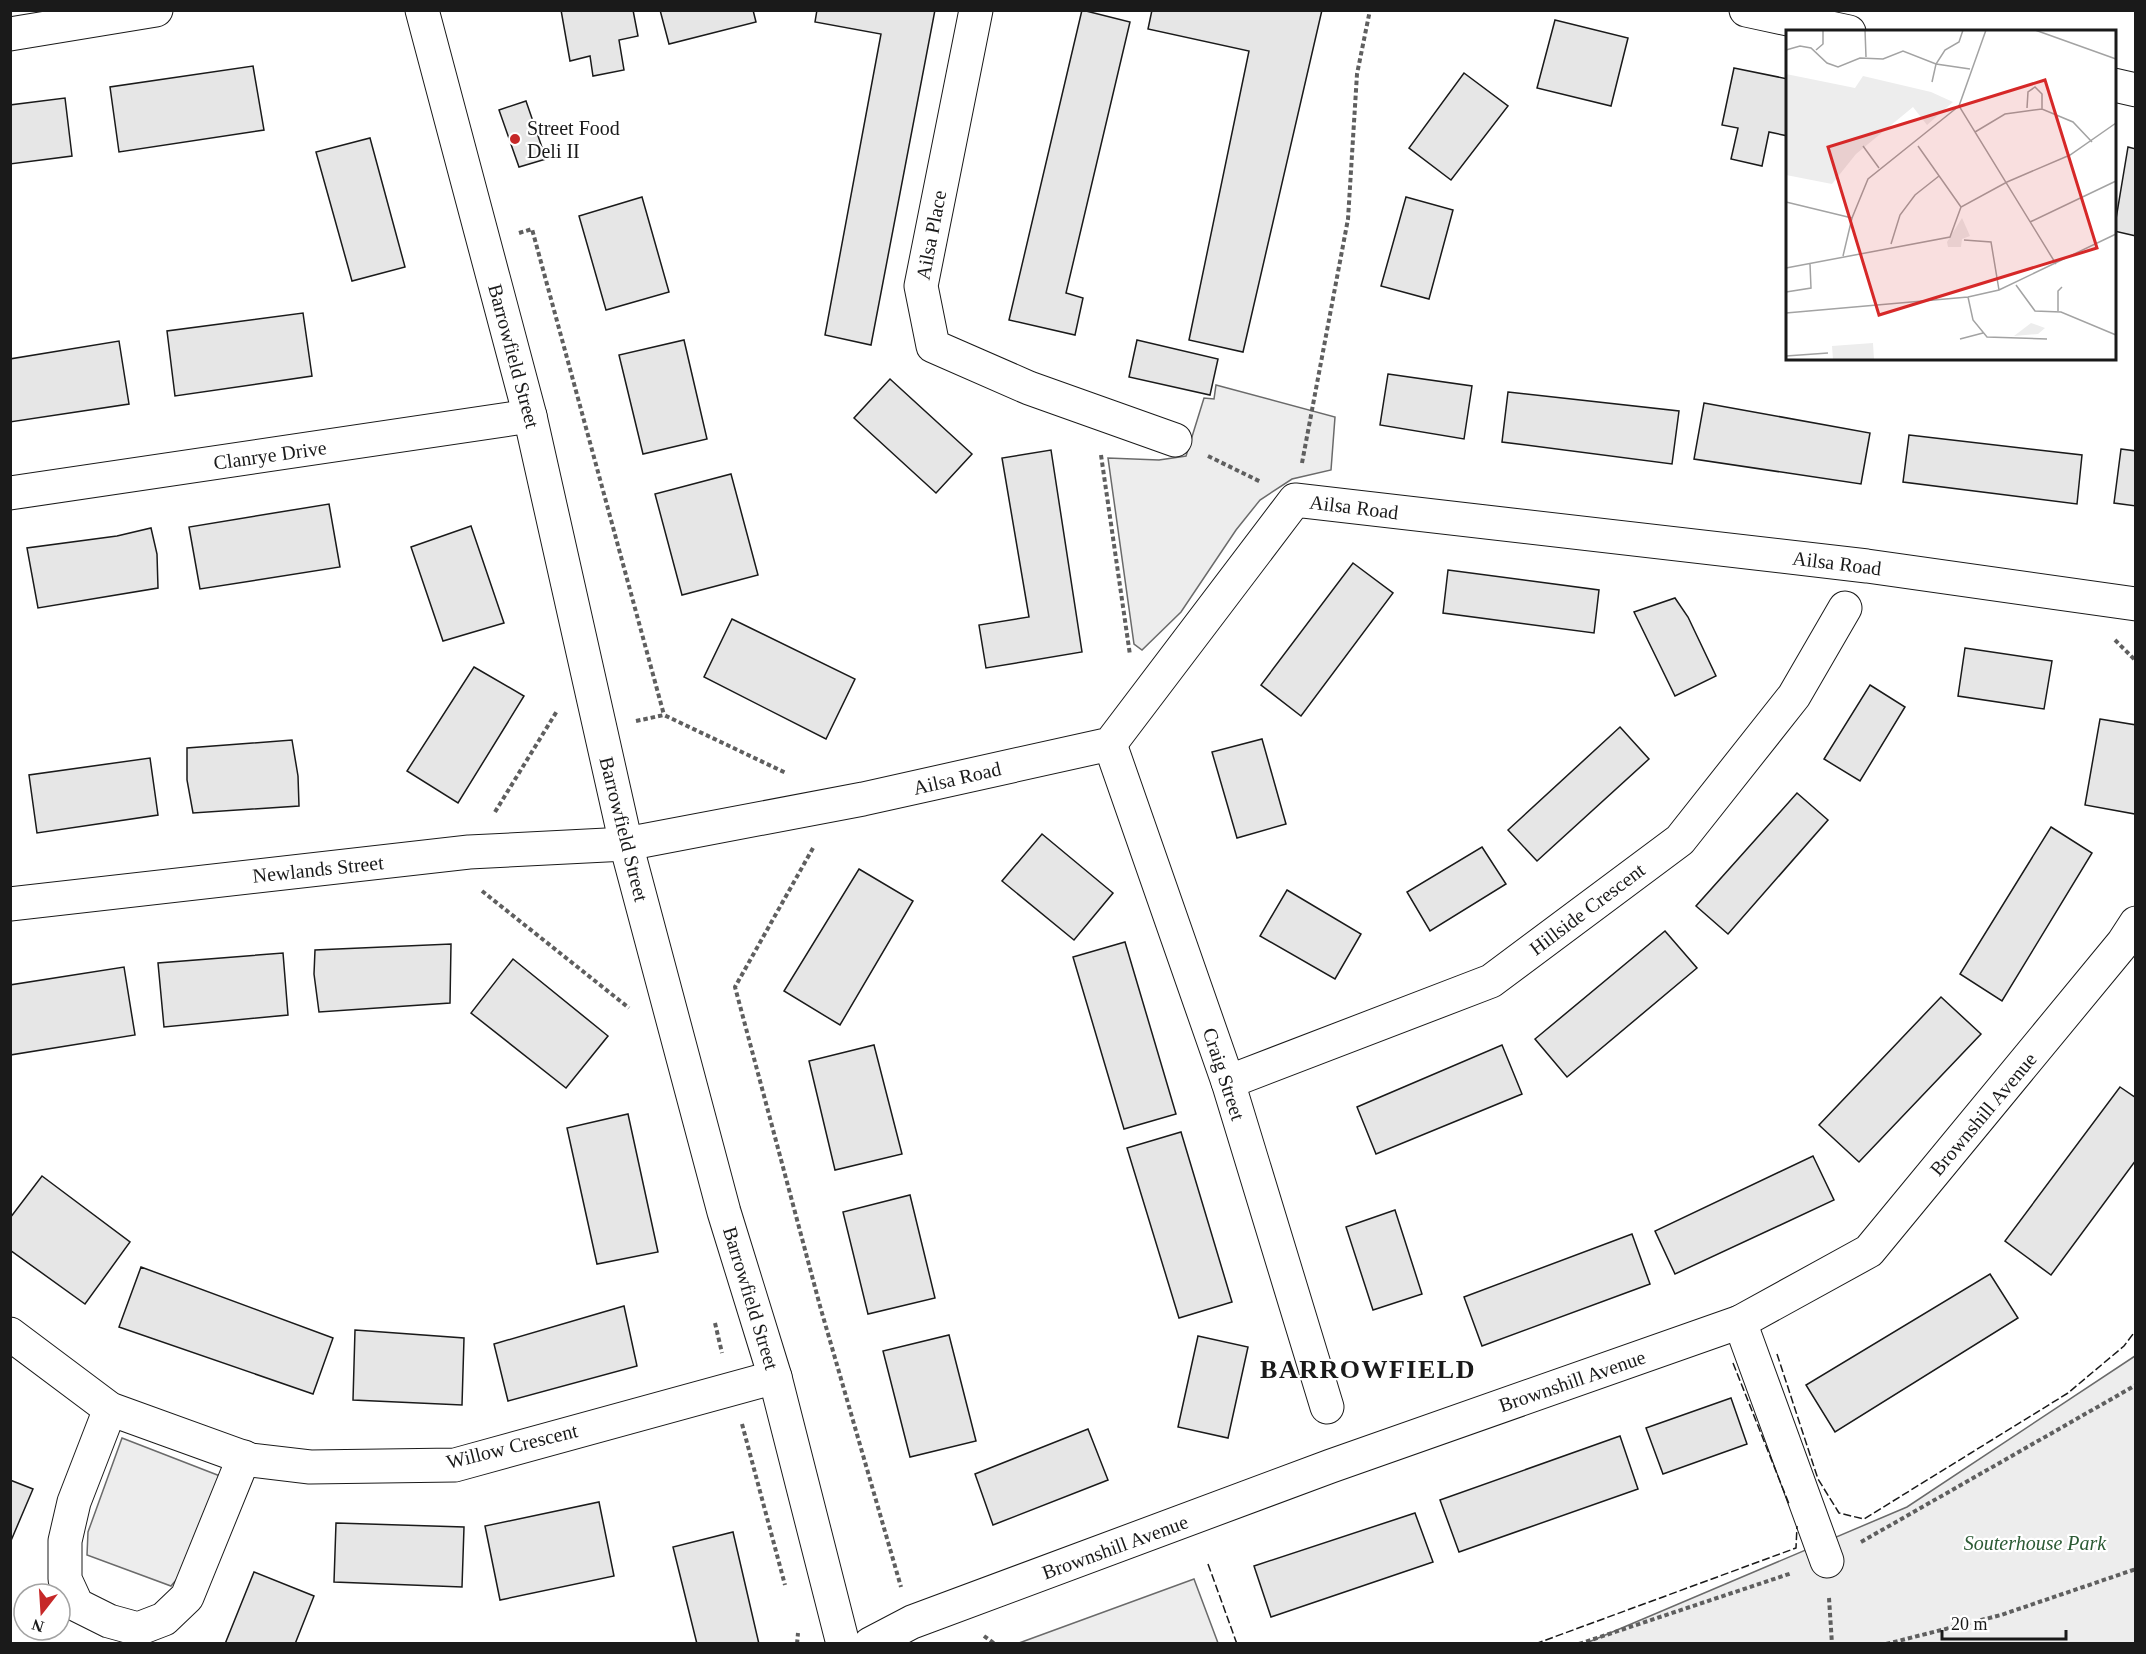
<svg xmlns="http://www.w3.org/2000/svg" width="2146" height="1654" viewBox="0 0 2146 1654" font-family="'Times New Roman',serif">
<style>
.built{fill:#ededed;stroke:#6a6a6a;stroke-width:1.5}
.building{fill:#e6e6e6;stroke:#1a1a1a;stroke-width:1.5}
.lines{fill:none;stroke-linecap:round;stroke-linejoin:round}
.street-casing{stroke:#1a1a1a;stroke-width:35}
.secondary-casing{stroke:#1a1a1a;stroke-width:35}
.path{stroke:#5f5f5f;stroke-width:4;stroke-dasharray:4.5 3;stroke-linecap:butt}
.street{stroke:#fff;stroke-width:33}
.secondary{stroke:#fff;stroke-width:33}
.fence{stroke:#1a1a1a;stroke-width:1.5;stroke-dasharray:8 3;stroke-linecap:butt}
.poi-dot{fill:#c62828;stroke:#fff;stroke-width:2}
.labels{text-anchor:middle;stroke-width:4.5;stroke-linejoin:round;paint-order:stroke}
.poi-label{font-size:20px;fill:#1a1a1a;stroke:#fff;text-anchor:start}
.street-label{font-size:20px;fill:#1a1a1a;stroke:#fff}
.park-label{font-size:20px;font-style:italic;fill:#2b5a34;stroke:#fff}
.district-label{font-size:26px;font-weight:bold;letter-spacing:1.5px;fill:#1a1a1a;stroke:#fff}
.inset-road{fill:none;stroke:#a3a3a3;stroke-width:1.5}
.view{fill:#d62828;fill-opacity:0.15;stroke:#d62828;stroke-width:3}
.inset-edge{fill:none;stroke:#1a1a1a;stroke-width:3}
</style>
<rect width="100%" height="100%" fill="#fff"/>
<g class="built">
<polygon points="1216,385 1335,417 1331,470 1292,479 1260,500 1236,530 1181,612 1142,650 1134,644 1108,458 1159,460 1186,456 1204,398 1214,399"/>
<polygon points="2135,1356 2135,1643 1584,1644 1907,1507"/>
<polygon points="122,1438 220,1476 188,1566 171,1586 87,1555 88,1532"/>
<polygon points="1194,1579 1218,1643 1019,1643"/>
</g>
<g class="building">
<polygon points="561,10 633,10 638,36 619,40 624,70 593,76 590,56 570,61"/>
<polygon points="660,10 753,10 756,22 669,44"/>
<polygon points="817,10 935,10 871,345 825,335 881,34 815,22"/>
<polygon points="1082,10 1130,22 1066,293 1083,298 1075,335 1009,320"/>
<polygon points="1152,10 1322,10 1243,352 1189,340 1249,51 1148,29"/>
<polygon points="1555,20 1628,38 1611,106 1537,88"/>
<polygon points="253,66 264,130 119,152 110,87"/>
<polygon points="1734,68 1788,79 1788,136 1769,132 1762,166 1731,159 1738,128 1722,125"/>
<polygon points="1464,73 1508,106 1451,180 1409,148"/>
<polygon points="65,98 72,156 10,164 10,105"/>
<polygon points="526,101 546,159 519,167 499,110"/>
<polygon points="370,138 405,267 352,281 316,152"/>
<polygon points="2128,147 2136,149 2136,236 2114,231"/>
<polygon points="642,197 669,292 606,310 579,216"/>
<polygon points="1406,197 1453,210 1429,299 1381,286"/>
<polygon points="303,313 312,376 175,396 167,331"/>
<polygon points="684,340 707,439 643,454 619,355"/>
<polygon points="1137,340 1218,359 1210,395 1129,377"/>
<polygon points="119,341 129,404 10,422 10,359"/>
<polygon points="1388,374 1472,386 1464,439 1380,425"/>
<polygon points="890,379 972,454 936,493 854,418"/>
<polygon points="1508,392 1679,411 1672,464 1502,442"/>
<polygon points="1704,403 1870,433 1861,484 1694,459"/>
<polygon points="1909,435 2082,455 2077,504 1903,482"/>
<polygon points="2121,449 2136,451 2136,506 2114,503"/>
<polygon points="1051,450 1082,652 986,668 979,625 1029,617 1002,458"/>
<polygon points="731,474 758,575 682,595 655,494"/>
<polygon points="329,504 340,567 200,589 189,527"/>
<polygon points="471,526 504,623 443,641 411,547"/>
<polygon points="151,528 157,554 158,588 38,608 27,548 117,536"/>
<polygon points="1353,563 1393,593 1301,716 1261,685"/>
<polygon points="1448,570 1599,590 1594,633 1443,613"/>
<polygon points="1675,598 1688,617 1716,676 1675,696 1634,612"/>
<polygon points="732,619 855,679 826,739 704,677"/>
<polygon points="1965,648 2052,661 2044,709 1958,696"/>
<polygon points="474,667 524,696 458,803 407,771"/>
<polygon points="1870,685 1905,707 1860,781 1824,759"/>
<polygon points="2100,719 2136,725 2135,814 2085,805"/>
<polygon points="1620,727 1649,759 1537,861 1508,830"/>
<polygon points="1262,739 1286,824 1237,838 1212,752"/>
<polygon points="292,740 298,776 299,806 193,813 187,780 187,748"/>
<polygon points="150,758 158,815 37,833 29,775"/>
<polygon points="1797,793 1828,820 1728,934 1696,906"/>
<polygon points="2051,827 2092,853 2002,1001 1960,974"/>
<polygon points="1042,834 1113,893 1074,940 1002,881"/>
<polygon points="1482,847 1506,884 1430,931 1407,892"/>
<polygon points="859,869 913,901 840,1025 784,991"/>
<polygon points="1287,890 1361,934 1335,979 1260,936"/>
<polygon points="1665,931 1697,968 1567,1077 1535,1039"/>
<polygon points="1125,942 1176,1114 1124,1129 1073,957"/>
<polygon points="451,944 450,1003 319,1012 314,974 315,950"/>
<polygon points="283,953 288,1015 164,1027 158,963"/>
<polygon points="513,959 608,1036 566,1088 471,1013"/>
<polygon points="124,967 135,1035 10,1055 10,985"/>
<polygon points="1941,997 1981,1034 1859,1162 1819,1125"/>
<polygon points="874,1045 902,1154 835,1170 809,1061"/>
<polygon points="1502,1045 1522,1094 1376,1154 1357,1107"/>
<polygon points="2120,1087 2136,1098 2136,1160 2051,1275 2005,1241"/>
<polygon points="628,1114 658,1252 597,1264 567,1128"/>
<polygon points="1181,1132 1232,1302 1179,1318 1127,1148"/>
<polygon points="1813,1156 1834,1200 1675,1274 1655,1231"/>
<polygon points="42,1176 130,1242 85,1304 10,1250 10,1218"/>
<polygon points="910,1195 935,1298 868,1314 843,1212"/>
<polygon points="1395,1210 1422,1294 1373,1310 1346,1227"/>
<polygon points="1632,1234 1650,1284 1482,1346 1464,1297"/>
<polygon points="141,1267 333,1338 313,1394 119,1327"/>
<polygon points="1990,1274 2018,1318 1835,1432 1806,1385"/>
<polygon points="624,1306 637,1366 508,1401 494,1344"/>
<polygon points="355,1330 464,1338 462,1405 353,1400"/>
<polygon points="949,1335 976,1441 910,1457 883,1351"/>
<polygon points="1198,1336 1248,1347 1228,1438 1178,1427"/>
<polygon points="1731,1398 1747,1444 1663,1474 1646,1428"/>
<polygon points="1088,1429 1108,1480 993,1525 975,1474"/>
<polygon points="1620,1436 1638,1489 1459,1552 1440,1500"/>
<polygon points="10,1480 33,1489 10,1543"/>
<polygon points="599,1502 614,1576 500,1600 485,1526"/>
<polygon points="1415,1513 1433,1562 1271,1617 1254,1566"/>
<polygon points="336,1523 464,1527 462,1587 334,1582"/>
<polygon points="733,1532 759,1644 697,1644 673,1547"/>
<polygon points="254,1572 314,1596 295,1644 225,1644"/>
</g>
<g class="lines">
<g class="street-casing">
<g id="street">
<polyline points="422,10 530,416 626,844 724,1212 775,1377 843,1644"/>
<polyline points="976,10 921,286 933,346 1029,388 1175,440"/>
<polyline points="10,493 530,416"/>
<polyline points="1110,744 1228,1082 1327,1407"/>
<polyline points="10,904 469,852 626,844 863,799 1110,744 1295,500 1867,566 2136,604"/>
<polyline points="1228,1082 1491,981 1680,840 1794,696 1845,608"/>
<polyline points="1740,1322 1827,1561"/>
<polyline points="10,1334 110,1409 251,1460 310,1467 455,1465 775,1377"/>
<polyline points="110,1409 74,1502 65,1541 65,1579 77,1605 109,1621 138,1629 164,1619 187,1597 244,1457"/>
<polyline points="870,1644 912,1622 1331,1466 1740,1322 1869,1251 2123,943 2136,923"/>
</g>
</g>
<g class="secondary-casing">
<g id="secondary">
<polyline points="1746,10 1849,32"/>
<polyline points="10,34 156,10"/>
<polyline points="2114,85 2136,90"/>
</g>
</g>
<g class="path">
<polyline points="519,233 532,229 664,715"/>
<polyline points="1101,455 1130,655"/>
<polyline points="1208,456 1261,482"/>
<polyline points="1302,463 1348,219 1357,74 1370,10"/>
<polyline points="2115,640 2136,661"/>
<polyline points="636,721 664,715 786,773"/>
<polyline points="495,812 557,711"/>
<polyline points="813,848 735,987 820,1306 901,1587"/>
<polyline points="482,891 629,1008"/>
<polyline points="715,1323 722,1353"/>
<polyline points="742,1424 785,1585"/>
<polyline points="1861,1542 2136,1385"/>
<polyline points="1829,1598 1832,1644"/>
<polyline points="984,1636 995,1644"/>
<polyline points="797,1644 798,1633"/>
<polyline points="1579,1644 1792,1573"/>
<polyline points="1886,1644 2001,1615 2136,1569"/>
</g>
<use href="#street" class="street"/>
<use href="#secondary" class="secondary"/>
<g class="fence">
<polyline points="1777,1354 1818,1479 1839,1513 1864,1519 2068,1393 2124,1346 2136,1330"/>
<polyline points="1733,1363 1789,1504"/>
<polyline points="1208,1564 1237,1644"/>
<polyline points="1535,1644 1796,1548 1797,1526"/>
</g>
</g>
<circle class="poi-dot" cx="515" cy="139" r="6"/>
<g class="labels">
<g class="poi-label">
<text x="527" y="135">Street Food<tspan x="527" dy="23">Deli II</tspan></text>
</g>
<g class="street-label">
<text transform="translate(931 235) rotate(-79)" y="7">Ailsa Place</text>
<text transform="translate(514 356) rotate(75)" y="7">Barrowfield Street</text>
<text transform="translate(270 455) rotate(-8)" y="7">Clanrye Drive</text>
<text transform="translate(1354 507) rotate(7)" y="7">Ailsa Road</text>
<text transform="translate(1837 563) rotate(7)" y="7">Ailsa Road</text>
<text transform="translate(957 778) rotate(-13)" y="7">Ailsa Road</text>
<text transform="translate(624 829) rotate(76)" y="7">Barrowfield Street</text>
<text transform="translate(318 869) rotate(-6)" y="7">Newlands Street</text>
<text transform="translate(1587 909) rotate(-37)" y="7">Hillside Crescent</text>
<text transform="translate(1224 1074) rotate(72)" y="7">Craig Street</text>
<text transform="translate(1983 1114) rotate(-50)" y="7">Brownshill Avenue</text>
<text transform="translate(751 1298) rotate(73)" y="7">Barrowfield Street</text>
<text transform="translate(1572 1381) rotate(-19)" y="7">Brownshill Avenue</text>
<text transform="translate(512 1446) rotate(-14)" y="7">Willow Crescent</text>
<text transform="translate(1115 1547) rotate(-20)" y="7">Brownshill Avenue</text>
</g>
<g class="park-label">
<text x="2035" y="1550">Souterhouse Park</text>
</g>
<g class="district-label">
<text x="1368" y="1378">BARROWFIELD</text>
</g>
</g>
<g transform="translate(1786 30)">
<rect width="330" height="330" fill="#fff"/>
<path d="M0,44l69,14 8,-12 68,16 22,10 -26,23 -14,-18 -57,47 -24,30 -46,-9zM176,188l8,18 -8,3 -1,8h-13l-1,-5zM245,293l14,5 -7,6 -24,2zM87,313l1,17h-41l-1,-14z" fill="#ededed"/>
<path class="inset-road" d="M79,0l1,27M200,0l-27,76 97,158M249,0l81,29M0,20l14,-4 11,2 16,15 11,4 22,-9 23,1 20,-8 33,13 34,5M30,20l7,-6v-14M146,52l4,-18 9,-14 14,-8 4,-12M241,78l1,-16 7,-5 7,7v15M189,102l30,-18 37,-5 31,13 19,20M77,116l16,22M132,116l43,61M0,172l66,16M244,192l86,-41M178,210l27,2 8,48M105,214l9,-29 15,-20 24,-19M57,226l9,-38 16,-39 91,-73M0,238l164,-31 11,-30 46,-25 63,-27 46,-32M230,255l19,26 26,1 55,23M0,262l25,-4 -1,-24M182,267l5,23 14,17 60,2M272,281v-20l4,-4M0,283l182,-16 31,-7 117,-56M174,309l23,-6M0,326l42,-3"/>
<path class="view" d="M259,50l52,168 -218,67 -51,-168z"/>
<rect width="330" height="330" class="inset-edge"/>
</g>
<rect width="2146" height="1654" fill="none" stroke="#1a1a1a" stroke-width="24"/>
<g transform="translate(42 1612) rotate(197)"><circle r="28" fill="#ffffff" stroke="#a3a3a3" stroke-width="1.5"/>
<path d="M0-4.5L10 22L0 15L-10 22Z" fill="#c62828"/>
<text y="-9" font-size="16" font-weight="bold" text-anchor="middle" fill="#1a1a1a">N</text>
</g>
<path d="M1942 1630v9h124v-9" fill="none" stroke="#1a1a1a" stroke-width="3"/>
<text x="1951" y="1630" font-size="18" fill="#1a1a1a" stroke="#ffffff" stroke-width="4.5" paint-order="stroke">20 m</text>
</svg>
